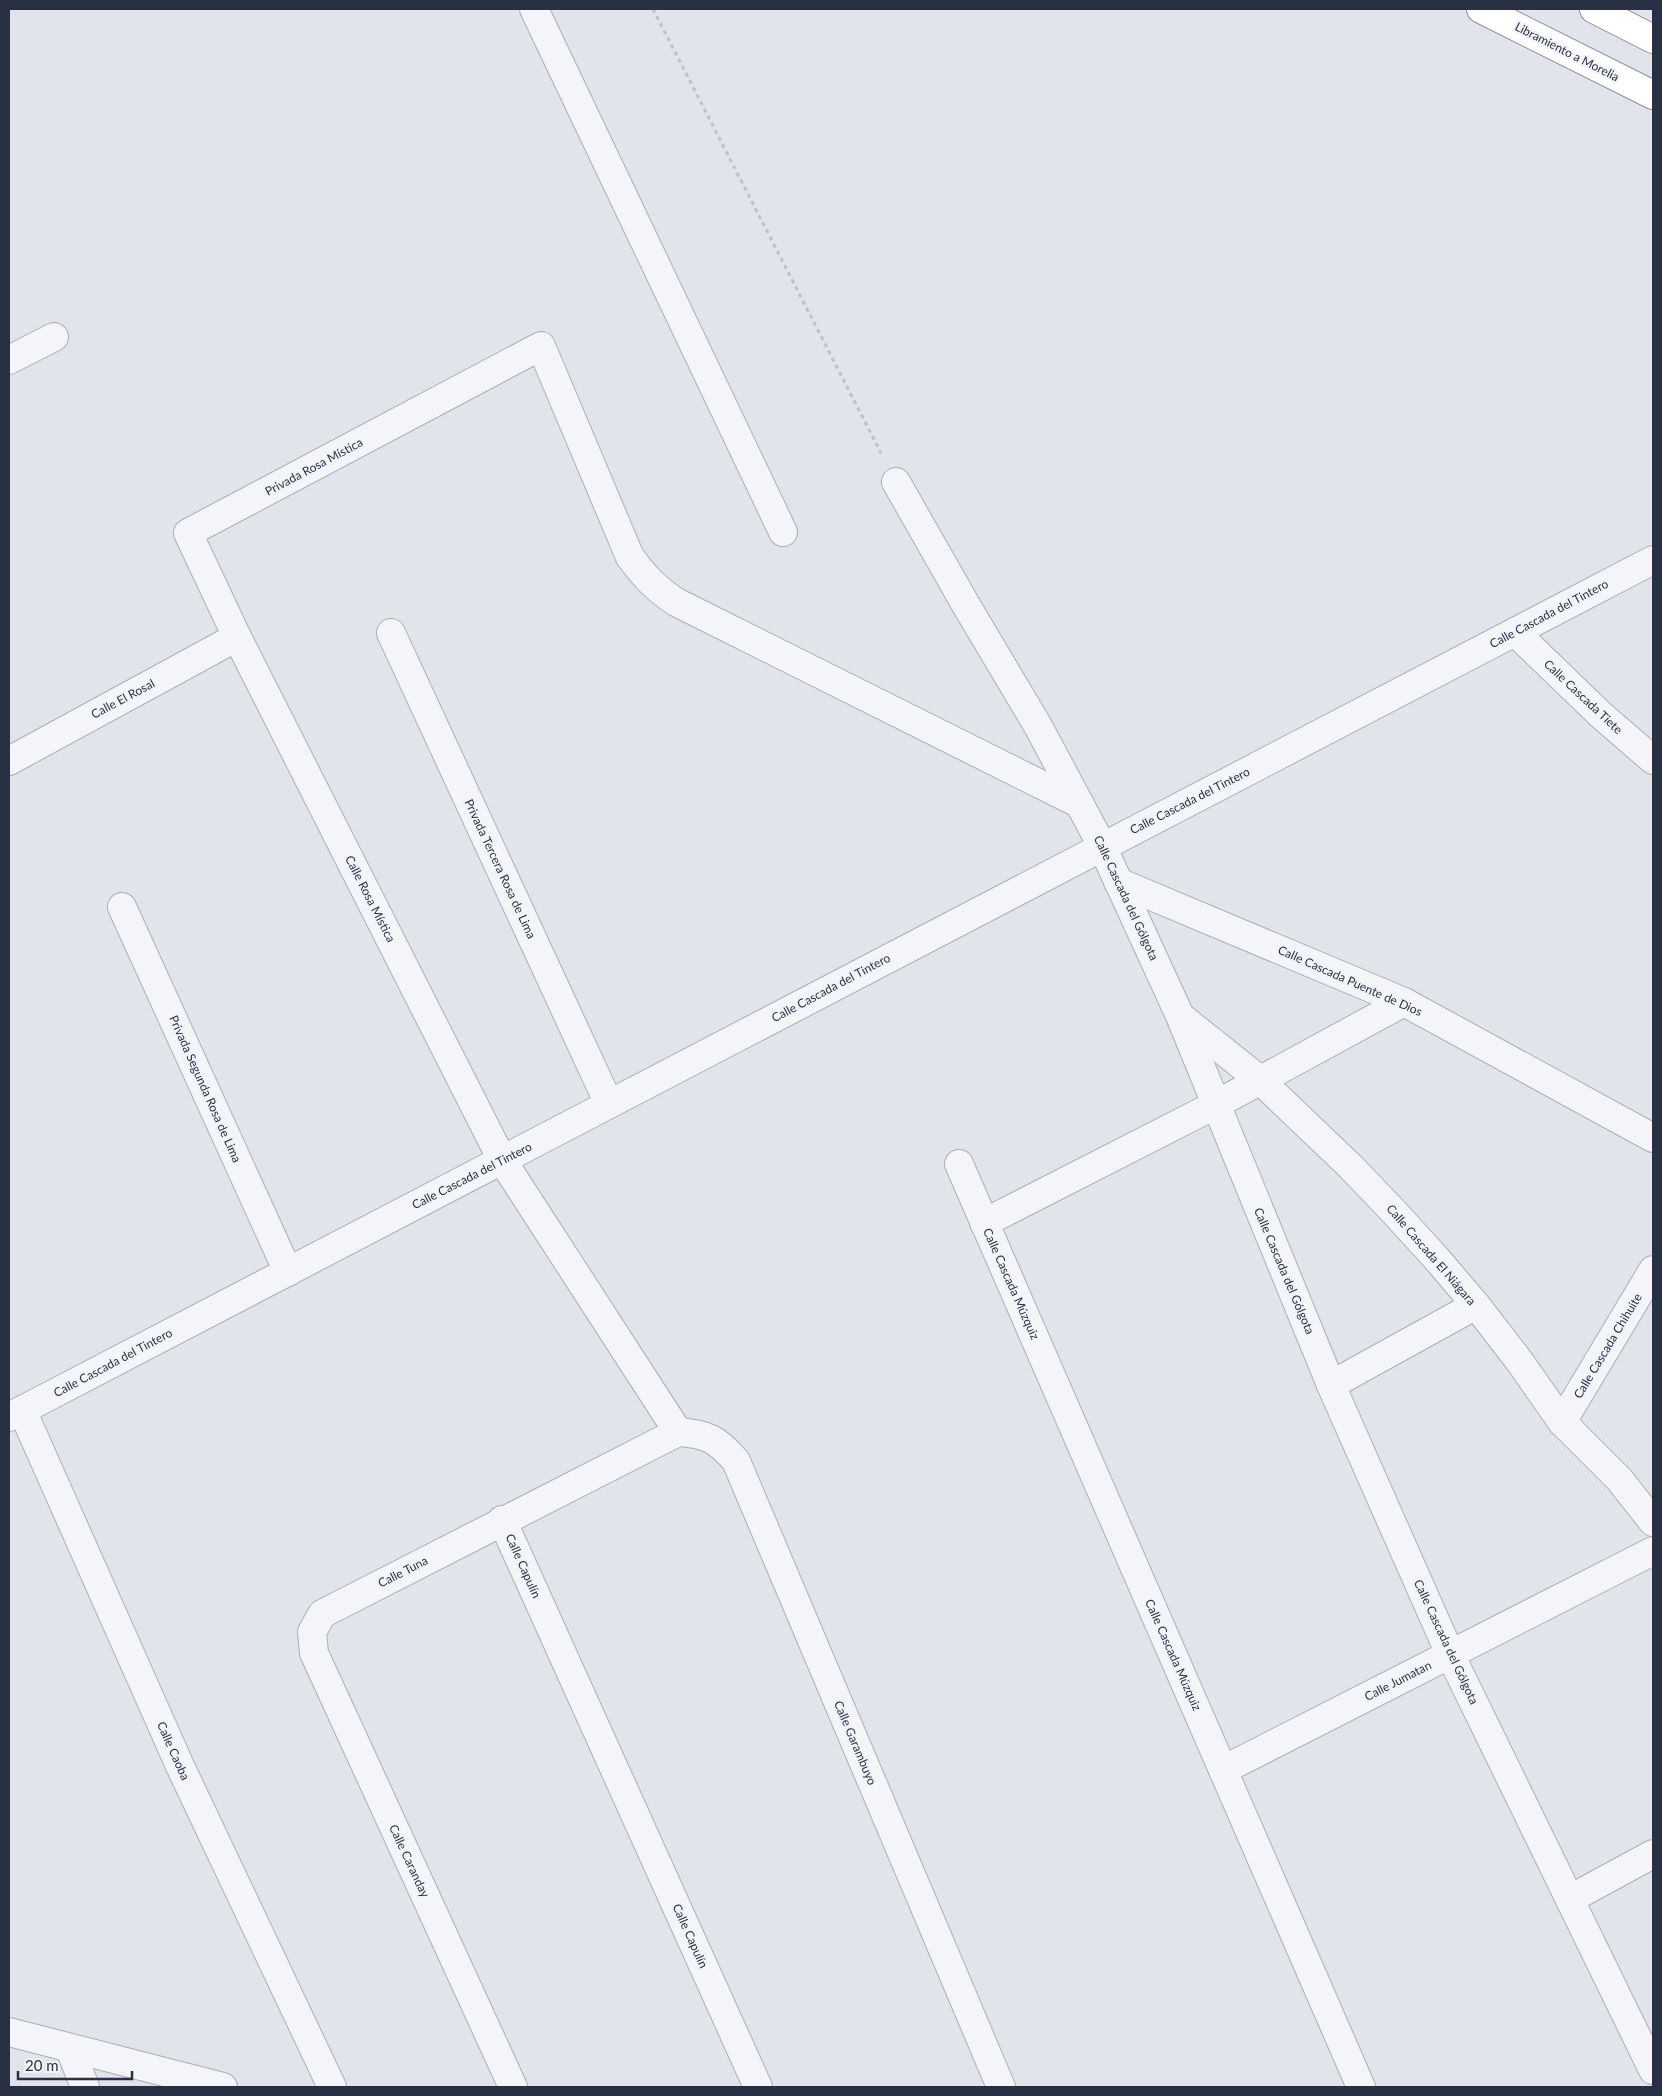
<svg xmlns="http://www.w3.org/2000/svg" width="1662" height="2096" viewBox="0 0 1662 2096" font-family="Lato,sans-serif">
<style>
.lines{fill:none;stroke-linecap:round;stroke-linejoin:round}
.minor-casing{stroke:#aaaeb9;stroke-width:30}
.highway-casing{stroke:#878fa2;stroke-width:30}
.path{stroke:#bfc2c9;stroke-width:3;stroke-dasharray:4 4;stroke-linecap:butt}
.minor{stroke:#f4f5f8;stroke-width:28}
.highway{stroke:#fff;stroke-width:28}
.labels{text-anchor:middle;stroke-width:4.5;stroke-linejoin:round;paint-order:stroke}
.street-label{font-size:12px;fill:#283044;stroke:#f1f3f8}
</style>
<rect width="100%" height="100%" fill="#e1e4eb"/>
<g class="lines">
<g class="minor-casing">
<g id="minor">
<polyline points="534,9 783,532"/>
<polyline points="9,360 54,337"/>
<polyline points="896,482 966,605 1038,726 1102,846 1180,1016 1331,1385 1450,1654 1653,2070"/>
<polyline points="1515,632 1601,715 1653,760"/>
<polyline points="391,633 609,1104"/>
<polyline points="9,761 237,637"/>
<polyline points="1118,882 1404,1002 1653,1138"/>
<polyline points="122,907 288,1272"/>
<polyline points="1181,1017 1260,1080 1351,1167 1394,1212 1436,1258 1476,1305 1520,1362 1562,1422 1619,1479 1653,1522"/>
<polyline points="959,1164 1361,2087"/>
<polyline points="984,1223 1215,1105 1404,1002"/>
<polyline points="1331,1385 1476,1305"/>
<polyline points="22,1410 180,1766 332,2087"/>
<polyline points="9,1417 1653,560"/>
<polyline points="1562,1422 1653,1270"/>
<path d="M678,1432l-176,-272 -265,-523 -49,-104 353,-187 89,211c15,20 25,31 46,45l404,202"/>
<path d="M678,1432c29,2 39,7 58,29l265,626"/>
<polyline points="502,1520 758,2087"/>
<polyline points="1223,1770 1653,1551"/>
<polyline points="1570,1899 1653,1854"/>
<polyline points="9,2032 223,2087"/>
<polyline points="70,2049 85,2087"/>
<polyline points="513,2087 314,1653 312,1632 322,1614 678,1432"/>
</g>
</g>
<g class="highway-casing">
<g id="highway">
<polyline points="1481,9 1653,95"/>
<polyline points="1594,9 1653,39"/>
</g>
</g>
<polyline class="path" points="653,9 881,453"/>
<use href="#minor" class="minor"/>
<use href="#highway" class="highway"/>
</g>
<g class="labels">
<g class="street-label">
<text transform="translate(1567 52) rotate(27)" y="4">Libramiento a Morelia</text>
<text transform="translate(314 467) rotate(-28)" y="4">Privada Rosa Mística</text>
<text transform="translate(1549 614) rotate(-28)" y="4">Calle Cascada del Tintero</text>
<text transform="translate(1583 697) rotate(43)" y="4">Calle Cascada Tiete</text>
<text transform="translate(123 699) rotate(-28)" y="4">Calle El Rosal</text>
<text transform="translate(1190 801) rotate(-27)" y="4">Calle Cascada del Tintero</text>
<text transform="translate(500 869) rotate(65)" y="4">Privada Tercera Rosa de Lima</text>
<text transform="translate(1126 898) rotate(65)" y="4">Calle Cascada del Gólgota</text>
<text transform="translate(370 899) rotate(63)" y="4">Calle Rosa Mística</text>
<text transform="translate(1350 981) rotate(24)" y="4">Calle Cascada Puente de Dios</text>
<text transform="translate(831 988) rotate(-28)" y="4">Calle Cascada del Tintero</text>
<text transform="translate(205 1089) rotate(66)" y="4">Privada Segunda Rosa de Lima</text>
<text transform="translate(472 1176) rotate(-27)" y="4">Calle Cascada del Tintero</text>
<text transform="translate(1431 1255) rotate(49)" y="4">Calle Cascada El Niágara</text>
<text transform="translate(1284 1271) rotate(67)" y="4">Calle Cascada del Gólgota</text>
<text transform="translate(1011 1284) rotate(66)" y="4">Calle Cascada Múzquiz</text>
<text transform="translate(1608 1346) rotate(-59)" y="4">Calle Cascada Chihuite</text>
<text transform="translate(113 1363) rotate(-28)" y="4">Calle Cascada del Tintero</text>
<text transform="translate(523 1566) rotate(66)" y="4">Calle Capulín</text>
<text transform="translate(403 1572) rotate(-27)" y="4">Calle Tuna</text>
<text transform="translate(1446 1642) rotate(65)" y="4">Calle Cascada del Gólgota</text>
<text transform="translate(1173 1655) rotate(66)" y="4">Calle Cascada Múzquiz</text>
<text transform="translate(1398 1681) rotate(-27)" y="4">Calle Jumatan</text>
<text transform="translate(855 1743) rotate(67)" y="4">Calle Garambuyo</text>
<text transform="translate(173 1751) rotate(66)" y="4">Calle Caoba</text>
<text transform="translate(409 1861) rotate(65)" y="4">Calle Caranday</text>
<text transform="translate(690 1936) rotate(66)" y="4">Calle Capulín</text>
</g>
</g>
<rect width="1662" height="2096" fill="none" stroke="#283044" stroke-width="20"/>
<path d="M18 2071v8h114v-8" fill="none" stroke="#283044" stroke-width="2.5"/>
<text x="25" y="2071" font-size="15" fill="#283044" stroke="#f1f3f8" stroke-width="4" paint-order="stroke">20 m</text>
</svg>
